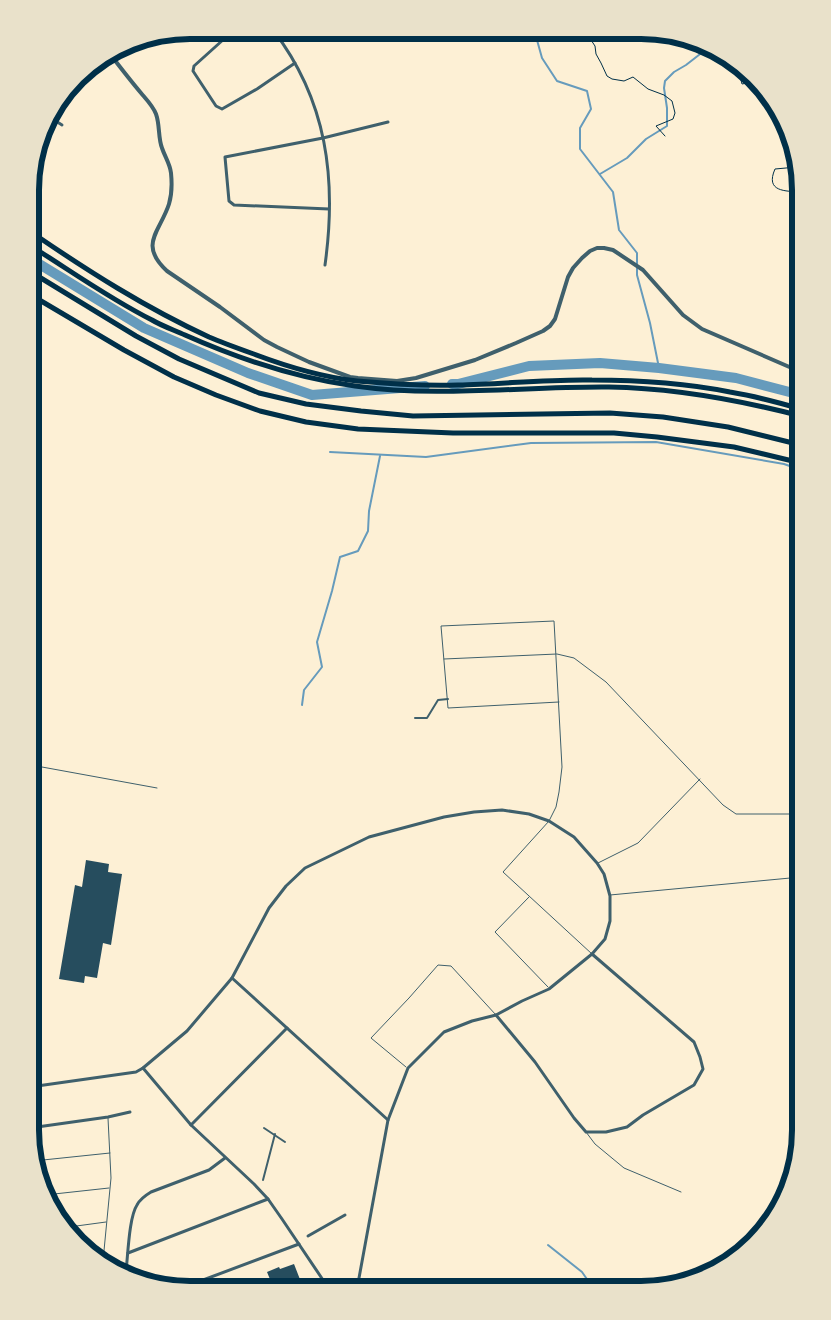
<svg xmlns="http://www.w3.org/2000/svg" width="831" height="1320" viewBox="0 0 831 1320" font-family="'Roboto Condensed',sans-serif">
<style>
.lines{fill:none;stroke-linecap:round;stroke-linejoin:round}
.stream{stroke:#669bbc;stroke-width:2}
.river{stroke:#669bbc;stroke-width:10}
.building{fill:#264d5e}
.path{stroke:#003049;stroke-width:1}
.service{stroke:#3f606c;stroke-width:1}
.pedestrian{stroke:#3f606c;stroke-width:2}
.minor{stroke:#3f606c;stroke-width:3}
.tertiary{stroke:#3f606c;stroke-width:4}
.motorway{stroke:#003049;stroke-width:5}
.rim{fill:none;stroke:#003049;stroke-width:6}
</style>
<rect width="100%" height="100%" fill="#fdf0d5"/>
<g class="lines">
<g class="stream">
<polyline points="528,31 537,40 542,58 557,81 587,91 591,109 580,128 580,149 613,192 619,230 637,253 637,275 650,323 659,368"/>
<polyline points="600,174 627,158 646,139 667,126 667,108 664,88 665,81 674,72 686,65 704,51 705,49"/>
<polyline points="330,452 426,457 531,443 656,442 784,464 801,470"/>
<polyline points="302,705 304,690 322,667 317,642 332,591 340,557 358,551 368,531 369,511 380,456"/>
<polyline points="548,1245 582,1272 591,1285 597,1290"/>
</g>
<g class="river">
<polyline points="31,259 144,328 248,373 312,395 425,386"/>
<polyline points="452,384 458,384 529,366 600,363 659,368 736,378 801,395"/>
</g>
</g>
<g class="building">
<polygon points="86,860 109,864 108,872 122,874 111,945 103,943 97,978 85,976 84,983 59,979 75,885 82,887"/>
<polygon points="294,1264 301,1282 283,1289 274,1289 267,1272 279,1267 280,1269"/>
</g>
<g class="lines">
<g class="path">
<polyline points="585,31 595,46 596,54 601,63 607,76 612,79 624,81 633,77 648,89 664,95 672,101 675,113 673,119 656,126 665,136"/>
<polyline points="739,65 743,76 741,80 742,84 747,83 759,90"/>
<polyline points="760,91 761,95 765,97"/>
<polyline points="777,113 788,140 791,141"/>
<path d="M797,167l-22,2c-10,23 10,22 26,23"/>
</g>
<g class="service">
<polyline points="444,659 557,654 574,658 606,682 723,805 736,814 801,814"/>
<polyline points="559,702 448,708 441,626 554,621 562,767 559,792 556,807 549,821 503,872 592,954"/>
<polyline points="31,765 157,788"/>
<polyline points="598,863 638,843 700,779"/>
<polyline points="610,895 801,877"/>
<polyline points="529,897 495,932 548,987"/>
<polyline points="406,1067 371,1038 409,998 438,965 451,966 496,1015"/>
<polyline points="586,1132 595,1144 624,1168 681,1192"/>
<polyline points="43,1160 110,1153"/>
<polyline points="45,1195 109,1188"/>
<polyline points="69,1227 106,1222"/>
<polyline points="91,1256 103,1254"/>
<polyline points="103,1261 111,1178 108,1118"/>
</g>
<g class="pedestrian">
<polyline points="415,718 427,718 438,700 448,699"/>
<polyline points="264,1128 285,1142"/>
<polyline points="263,1180 275,1134"/>
</g>
<g class="minor">
<polyline points="234,30 194,66 193,71 216,106 222,109 257,89 295,63"/>
<path d="M273,30c54,70 64,149 52,235"/>
<polyline points="115,61 118,49"/>
<polyline points="48,116 62,125"/>
<polyline points="329,209 234,205 229,201 225,157 323,138 388,122"/>
<polyline points="232,978 388,1120"/>
<polyline points="496,1015 535,1062 574,1118 586,1132 606,1132 627,1127 643,1115 694,1085 703,1069 700,1057 694,1042 592,954"/>
<polyline points="143,1068 191,1125 254,1184 268,1199 282,1219 323,1280 331,1289"/>
<polyline points="30,1087 136,1072 143,1068 187,1031 232,978 269,908 286,886 305,868 369,837 444,817 474,812 502,810 529,814 549,821 574,837 597,863 604,874 610,896 610,921 605,939 592,954 549,989 522,1001 496,1015 472,1021 444,1032 408,1068 388,1120 359,1278 355,1289"/>
<polyline points="191,1125 287,1028"/>
<polyline points="30,1128 108,1117 130,1112"/>
<polyline points="308,1236 345,1215"/>
<polyline points="128,1253 268,1199"/>
<path d="M126,1271c2,-16 3,-54 11,-66 3,-6 9,-10 14,-13l58,-22 16,-12"/>
<polyline points="179,1289 299,1244"/>
<polyline points="312,1289 326,1283"/>
</g>
<path class="tertiary" d="M110,54c10,13 20,26 31,39 5,6 12,13 15,21 4,11 2,24 6,34 3,9 8,16 9,25 1,10 1,21 -2,31 -9,28 -31,40 -2,67l53,36 44,33 13,7 32,15 41,15 8,1 39,3 19,-3 59,-18 41,-17 27,-12 7,-5 5,-7 13,-42 5,-9 9,-10 8,-7 7,-3h7l9,2 30,20 40,45 19,14 99,43"/>
<g class="motorway">
<path d="M31,232c57,39 115,76 178,105 14,6 28,11 42,16 34,13 69,24 106,28 33,3 68,5 101,4 45,-1 90,-6 134,-5 46,0 93,3 138,12 24,4 47,10 71,17"/>
<path d="M31,246c40,25 79,53 121,74 10,6 22,10 33,15 54,24 111,43 170,51 84,12 170,0 254,1 65,1 130,13 192,29"/>
<polyline points="31,272 136,336 179,359 259,393 306,404 361,411 413,416 610,413 663,417 728,427 801,445"/>
<polyline points="31,295 124,350 174,377 216,395 260,411 306,422 358,429 453,433 614,433 657,437 734,447 801,463"/>
</g>
</g>
<path d="M0 0H831V1320H0ZM190 39H641A151 151 0 0 1 792 190V1130A151 151 0 0 1 641 1281H190A151 151 0 0 1 39 1130V190A151 151 0 0 1 190 39Z" fill="#e9e1ca" fill-rule="evenodd"/>
<path class="rim" d="M190 39H641A151 151 0 0 1 792 190V1130A151 151 0 0 1 641 1281H190A151 151 0 0 1 39 1130V190A151 151 0 0 1 190 39Z"/>
</svg>
